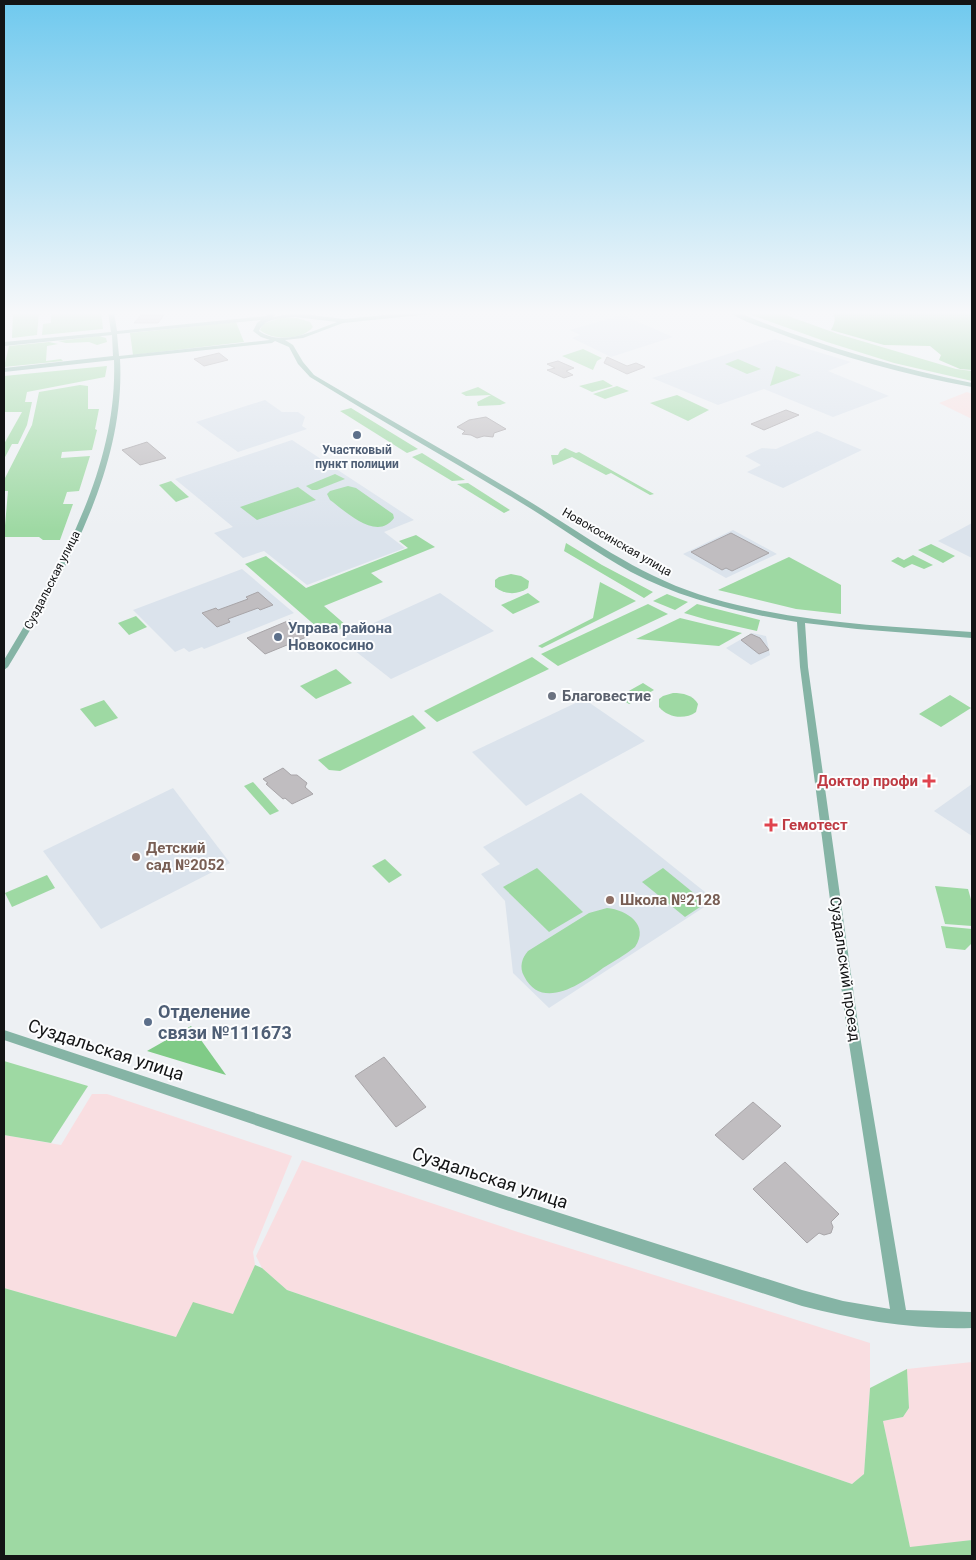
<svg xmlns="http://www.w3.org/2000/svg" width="976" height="1560" viewBox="0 0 976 1560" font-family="Roboto,sans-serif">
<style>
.built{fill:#dbe3ec}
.industrial{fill:#f9dee1}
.medical{fill:#f9dede}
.green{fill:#9ed9a3}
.forest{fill:#80cb87}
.building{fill:#c0bdc0;stroke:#a8a5a8}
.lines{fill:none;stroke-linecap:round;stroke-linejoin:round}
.minor{fill:#85b4a5;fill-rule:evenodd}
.service-dot{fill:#5c6f8a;stroke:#fcfdfe;stroke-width:2}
.worship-dot{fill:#6b7280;stroke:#fcfdfe;stroke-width:2}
.health-dot{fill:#e0444e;stroke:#fcfdfe;stroke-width:2}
.education-dot{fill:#8d6e63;stroke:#fcfdfe;stroke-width:2}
.labels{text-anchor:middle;stroke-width:4;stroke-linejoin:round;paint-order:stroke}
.far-service-label{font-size:12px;font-weight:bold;fill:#4e5e75;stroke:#fcfdfe}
.far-street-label{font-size:12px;fill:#131415;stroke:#fcfdfe}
.service-label{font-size:15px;font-weight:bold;fill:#4e5e75;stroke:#fcfdfe;text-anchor:start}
.worship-label{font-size:15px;font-weight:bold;fill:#5b616d;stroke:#fcfdfe;text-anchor:start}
.health-label{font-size:15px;font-weight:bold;fill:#be3a42;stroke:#fcfdfe;text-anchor:end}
.education-label{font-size:15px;font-weight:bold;fill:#785e54;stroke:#fcfdfe;text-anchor:start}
.street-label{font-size:15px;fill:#131415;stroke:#fcfdfe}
.near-service-label{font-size:18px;font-weight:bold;fill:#4e5e75;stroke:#fcfdfe;text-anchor:start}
.near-street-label{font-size:18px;fill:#131415;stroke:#fcfdfe}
</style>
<rect width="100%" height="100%" fill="#edf0f3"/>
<g class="built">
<polygon points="622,315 673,337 611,357 572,338 580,335 570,330"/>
<polygon points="775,339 851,362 828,371 889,396 833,417 764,389 718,405 652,378"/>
<polygon points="265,400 282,412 298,412 305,417 302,426 307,429 238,452 196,422"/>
<polygon points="817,431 862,450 783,488 747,472 761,465 745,456 762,448 776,449"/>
<polygon points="292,440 414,520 384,532 405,548 307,585 264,551 243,558 214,533 233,527 175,479"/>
<polygon points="972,523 972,558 938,541 961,529"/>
<polygon points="733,530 777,554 726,578 683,554"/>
<polygon points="242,569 294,613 204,649 202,647 189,652 184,648 175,652 133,610"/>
<polygon points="440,593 494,631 391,679 345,643 348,642 343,637"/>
<polygon points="752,633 766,636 770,655 751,665 726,648"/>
<polygon points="584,699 645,741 526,806 472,752"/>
<polygon points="972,784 972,836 934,811"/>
<polygon points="173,788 230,863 101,929 43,851"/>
<polygon points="581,793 715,900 549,1008 513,973 505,901 481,874 500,864 483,847"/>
</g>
<g class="industrial">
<polygon points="92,1094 107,1094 292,1156 253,1252 255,1265 233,1315 176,1337 4,1288 4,1135 61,1145"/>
<polygon points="302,1160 521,1233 870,1343 870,1388 864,1474 852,1484 287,1290 262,1268 256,1256"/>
<polygon points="972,1362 972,1540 910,1548 883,1421 903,1417 909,1408 907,1369"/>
</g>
<polygon class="medical" points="967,392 972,394 972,419 939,403"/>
<g class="green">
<polygon points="13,312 39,312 37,335 12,338"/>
<polygon points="45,312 101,312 103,329 42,335 43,324 51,323 51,313"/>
<polygon points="743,312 777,312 838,334 956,369 972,371 972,381 894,363 827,342"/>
<path d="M280,318h17l13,4 3,5c-10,13 -41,14 -53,3l3,-6z"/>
<polygon points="236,322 244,342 133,355 130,333"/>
<polygon points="99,336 106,338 107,342 97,345 89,342 66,343 58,341"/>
<polygon points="49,342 58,344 47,346 46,361 61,359 63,361 4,367 9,346"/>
<polygon points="583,349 602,358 597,361 593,370 562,356"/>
<polygon points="738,359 761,369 747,374 725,364"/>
<polygon points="107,366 105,377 27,392 25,402 32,402 27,425 18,444 12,444 4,459 4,444 22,412 4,412 4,376"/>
<polygon points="776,366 801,375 770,386"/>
<polygon points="603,380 613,386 592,392 579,386"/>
<polygon points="80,385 88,386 88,409 99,409 95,429 97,430 92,450 62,452 61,458 90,456 79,491 67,492 63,504 73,504 60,540 43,540 39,537 4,537 8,491 4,491 4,480 32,425 39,392"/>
<polygon points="617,386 629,391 605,399 593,394"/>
<polygon points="478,387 506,403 500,405 478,406 477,402 491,395 466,396 461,393"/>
<polygon points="677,395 709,410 688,421 650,403"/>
<polygon points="351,408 418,449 407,453 340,411"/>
<polygon points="565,448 576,453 579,452 654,494 650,495 611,473 606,475 572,457 553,465 551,455 558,455 560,451"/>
<polygon points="422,453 465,480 452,481 412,457"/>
<polygon points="335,474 345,479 317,490 312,490 306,486"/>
<polygon points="171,481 189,497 176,502 159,485"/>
<polygon points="468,483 510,510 504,513 457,484"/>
<path d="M348,486l8,2 37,26 1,4c-17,24 -49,-7 -64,-18l-3,-6 3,-3z"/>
<polygon points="298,487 316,500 257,520 240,507"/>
<polygon points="416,535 435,547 371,573 383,582 324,606 347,626 326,635 245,564 266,556 306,588 408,548 399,541"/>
<polygon points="566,543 602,565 653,592 644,598 564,551"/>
<polygon points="931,544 955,556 943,563 918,550"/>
<polygon points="913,555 933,565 924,569 912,564 904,568 891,561 898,557 904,560"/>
<polygon points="789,557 841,585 841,614 796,609 718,590"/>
<path d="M511,574l10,2 8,5 -1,7c-10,7 -23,7 -33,-1v-7l4,-3z"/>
<polygon points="600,582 636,601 542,648 538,646 593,618"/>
<polygon points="528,593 540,602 513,614 501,605"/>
<polygon points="667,594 688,602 675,610 653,601"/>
<polygon points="648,604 668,614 558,666 541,654"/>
<polygon points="697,604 760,620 757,631 708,620 684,613"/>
<polygon points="136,616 147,627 129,635 118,623"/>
<polygon points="680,618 742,633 719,646 636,639"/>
<polygon points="532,657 549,669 437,722 424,711"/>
<polygon points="336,669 352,683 316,699 300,686"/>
<polygon points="643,683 654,690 629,704 618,697"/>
<path d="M673,693c10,0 20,2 25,11l-2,8c-11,8 -28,6 -37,-5v-8l4,-3z"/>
<polygon points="950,695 971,708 941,727 919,714"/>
<polygon points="104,700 118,718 95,727 80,709"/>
<polygon points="413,715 426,728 340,771 329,770 318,760"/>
<polygon points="253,782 279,811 270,815 244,786"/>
<polygon points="385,859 402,875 389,883 372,866"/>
<polygon points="537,868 583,912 549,932 503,887"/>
<polygon points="663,868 706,903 685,917 642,882"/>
<polygon points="47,875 55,888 12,907 5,893"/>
<polygon points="935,886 968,889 972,903 972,926 945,924"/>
<path d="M607,908c20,2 43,17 28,39 -10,8 -21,14 -32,21 -21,15 -61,44 -79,8 -5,-9 -2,-18 4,-25l61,-38z"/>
<polygon points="941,926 972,929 972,943 965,950 946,948"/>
<polygon points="4,1061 88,1086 51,1143 4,1135"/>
<polygon points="255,1265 262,1268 287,1290 852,1484 864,1474 870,1388 907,1369 909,1408 903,1417 883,1421 910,1547 972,1540 972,1556 4,1556 4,1288 176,1337 193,1302 233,1314"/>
</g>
<g class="forest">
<path d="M831,312h141v58l-12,-1 -21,-9 2,-5 -11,-9 -46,-1 -53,-15c4,-8 6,-12 0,-18z"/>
<polygon points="191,1026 226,1075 147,1051"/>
</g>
<g class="building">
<polygon points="141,315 164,315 158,323 134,323"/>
<polygon points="219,353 228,360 204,366 194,359"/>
<polygon points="607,357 627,366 636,363 645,367 627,374 604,363"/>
<polygon points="558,361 574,368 566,371 573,375 564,378 547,370 555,368 547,364"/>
<polygon points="786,410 799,415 764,430 751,424"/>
<polygon points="486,417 506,429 494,433 493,437 484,436 477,438 471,435 462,434 465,431 457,427 469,420"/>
<polygon points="147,442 166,458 140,465 122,450"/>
<polygon points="731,533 769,553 732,571 726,568 722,570 691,552"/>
<polygon points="258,592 273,605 260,610 258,608 228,619 230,622 217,627 202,613 216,608 218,610 248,599 246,597"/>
<polygon points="290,620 309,636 265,654 247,638"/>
<polygon points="751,634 760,638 769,650 759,654 741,640"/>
<polygon points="283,768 291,775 297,775 307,783 305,787 313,794 292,804 285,798 283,799 266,784 268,783 263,779"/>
<polygon points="384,1057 426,1107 396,1127 355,1076"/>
<polygon points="753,1102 781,1126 743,1160 715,1135"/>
<polygon points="785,1162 839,1214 831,1222 833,1227 831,1233 824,1235 819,1233 807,1243 753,1189"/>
</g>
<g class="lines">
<g class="minor">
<path d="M108,312h6l3,19 149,-15 6,-4h7l-6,5 22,-4 49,6 71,-7h19l-3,2 -88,9 -40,15 -18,2 8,5 10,17 11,13c72,43 146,84 218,128 60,37 110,75 179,95 85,25 173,28 261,34v6l-115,-9 -52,-6 3,44 50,357 48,286 66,2v16c-58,2 -114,-8 -170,-22l-302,-98 -496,-168v-10l496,164 302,96 41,11 47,8 -44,-285 -46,-357 -3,-45c-57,-9 -115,-23 -166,-50 -40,-22 -77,-50 -116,-73 -68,-41 -137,-80 -205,-122l-12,-13 -9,-17 -14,-6 -3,2 -152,16c6,110 -57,217 -112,308l-4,3v-10c54,-90 114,-191 110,-300l-110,12v-4l109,-12 -1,-21 -108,11v-4l107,-10zM295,317l42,5c-24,9 -55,25 -78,9 6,-14 23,-12 36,-14zM261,320l-4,3 -4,8 8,6 9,3 -151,16 -2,-22z"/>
<path d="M729,312h8c76,32 154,54 235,71v4c-65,-12 -132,-30 -194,-54 -16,-6 -35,-11 -49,-21z"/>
</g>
</g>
<linearGradient id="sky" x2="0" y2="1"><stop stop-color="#6fc9ee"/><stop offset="0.59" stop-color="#f7f8fa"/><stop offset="1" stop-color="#f7f8fa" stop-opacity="0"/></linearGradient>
<rect width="976" height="530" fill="url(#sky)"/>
<g class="service-dot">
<circle cx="357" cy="435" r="5"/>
<circle cx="278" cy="637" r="5"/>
<circle cx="148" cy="1022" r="5"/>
</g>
<circle class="worship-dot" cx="552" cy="696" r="5"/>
<g class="health-dot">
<path d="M926.5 773.5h5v5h5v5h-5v5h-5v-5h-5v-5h5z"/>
<path d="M768.5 817.5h5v5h5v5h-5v5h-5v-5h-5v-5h5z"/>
</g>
<g class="education-dot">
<circle cx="136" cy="857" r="5"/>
<circle cx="610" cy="900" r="5"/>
</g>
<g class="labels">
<g class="far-service-label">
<text x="357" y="454">Участковый<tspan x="357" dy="14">пункт полиции</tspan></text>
</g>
<g class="far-street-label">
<text transform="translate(617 542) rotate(30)" y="4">Новокосинская улица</text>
<text transform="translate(52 580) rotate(-63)" y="4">Суздальская улица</text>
</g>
<g class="service-label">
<text x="288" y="633">Управа района<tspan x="288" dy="17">Новокосино</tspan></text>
</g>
<g class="worship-label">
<text x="562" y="701">Благовестие</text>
</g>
<g class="health-label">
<text x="918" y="786">Доктор профи</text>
<text x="782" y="830" text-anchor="start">Гемотест</text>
</g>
<g class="education-label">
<text x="146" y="853">Детский<tspan x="146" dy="17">сад №2052</tspan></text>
<text x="620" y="905">Школа №2128</text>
</g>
<g class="street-label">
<text transform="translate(845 969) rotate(82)" y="5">Суздальский проезд</text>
</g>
<g class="near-service-label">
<text x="158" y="1018">Отделение<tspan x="158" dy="21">связи №111673</tspan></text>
</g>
<g class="near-street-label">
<text transform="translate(106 1050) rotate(18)" y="6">Суздальская улица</text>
<text transform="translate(490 1178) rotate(18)" y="6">Суздальская улица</text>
</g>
</g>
<rect width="976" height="1560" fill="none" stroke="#131415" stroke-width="10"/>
</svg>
